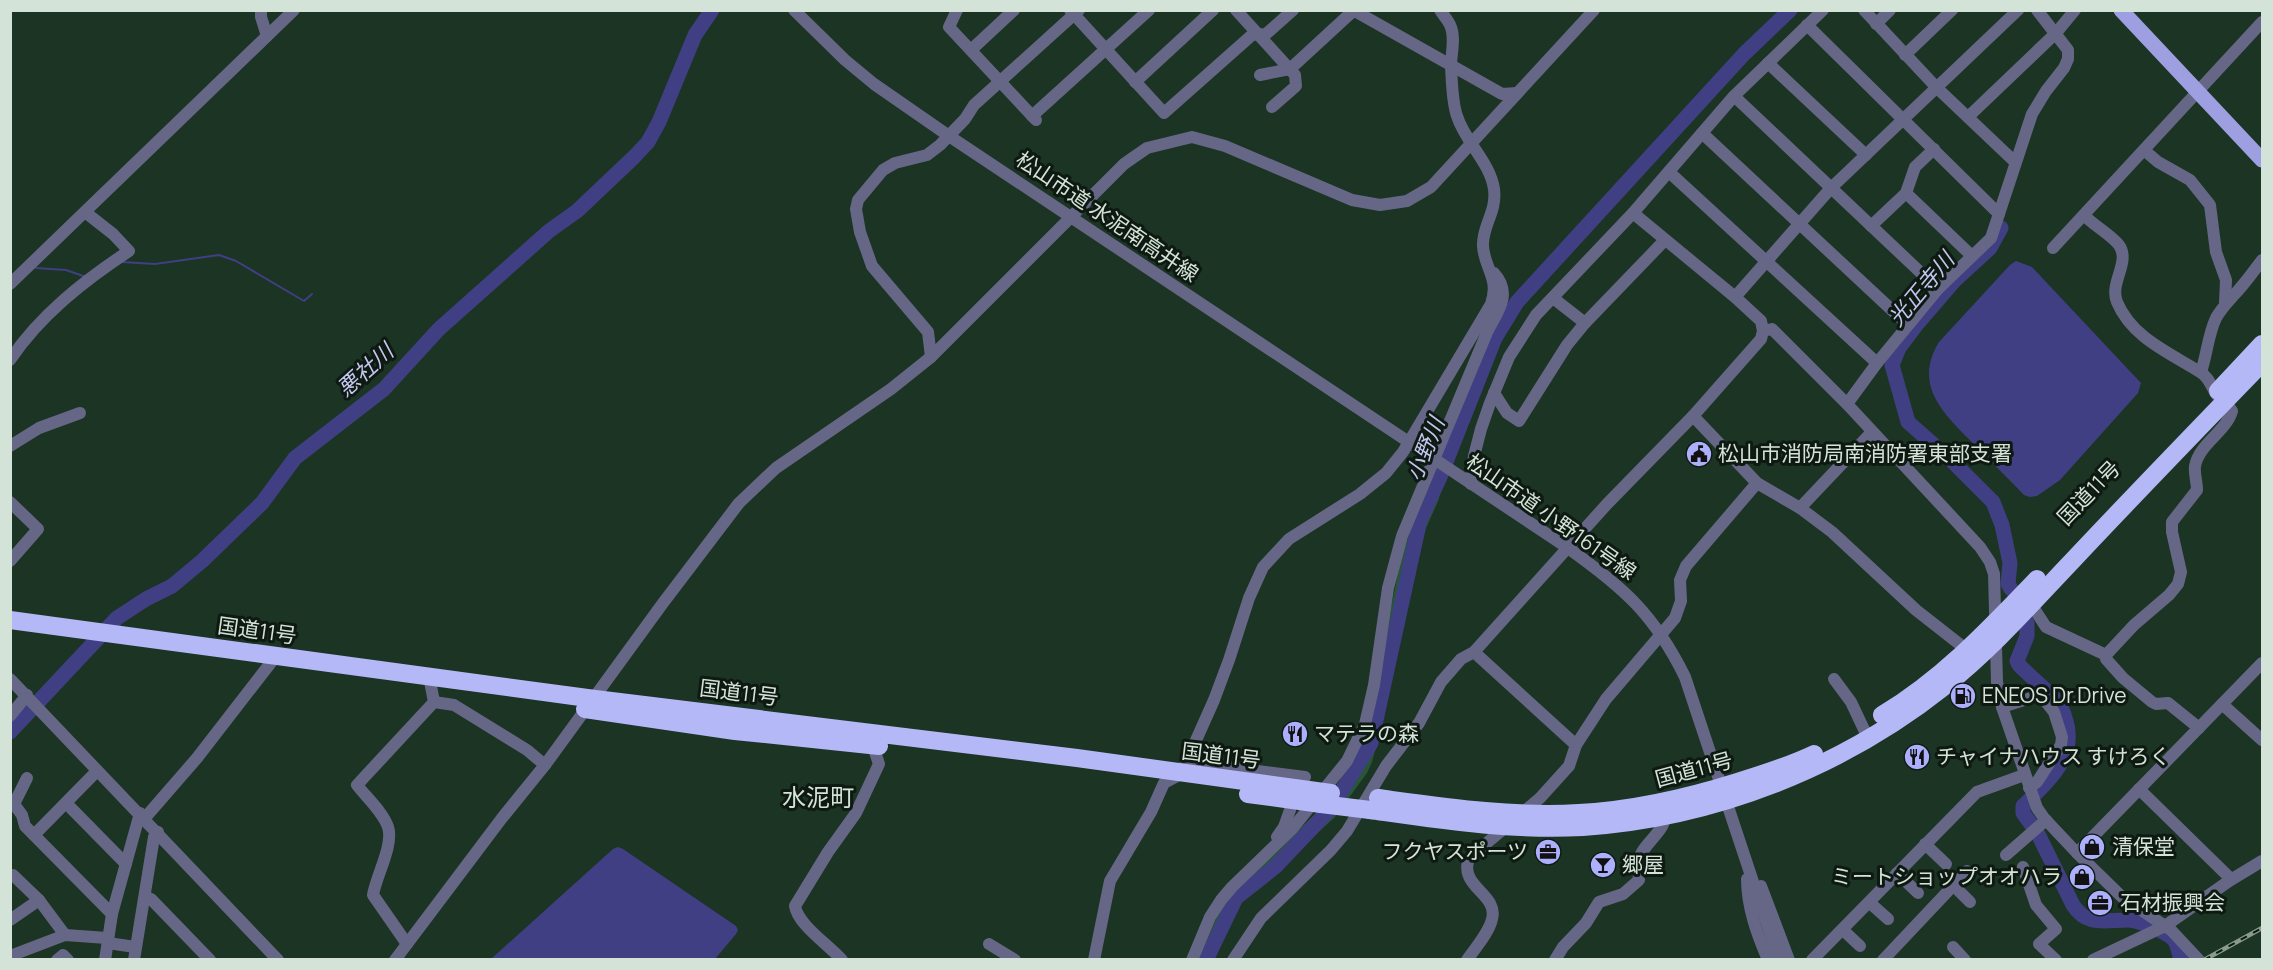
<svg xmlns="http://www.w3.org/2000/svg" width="2273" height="970" viewBox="0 0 2273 970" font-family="Manrope,'Noto Sans JP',sans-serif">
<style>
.green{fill:#275736}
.water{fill:#413f83}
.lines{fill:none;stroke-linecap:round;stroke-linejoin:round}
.stream{stroke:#413f83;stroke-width:2}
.river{stroke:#413f83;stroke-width:15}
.minor{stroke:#666787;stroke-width:12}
.major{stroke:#9d9fe1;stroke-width:15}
.highway{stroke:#b5b8f7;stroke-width:18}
.rail-casing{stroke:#889b8d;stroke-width:4.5}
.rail{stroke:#0e1911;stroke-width:2;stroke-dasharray:7;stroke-linecap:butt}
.highway-bridge{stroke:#b5b8f7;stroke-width:18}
.labels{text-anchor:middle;stroke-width:6;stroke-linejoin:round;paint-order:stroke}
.street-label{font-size:21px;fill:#d4e3d7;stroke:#0e1911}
.poi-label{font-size:21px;fill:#d4e3d7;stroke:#0e1911;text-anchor:start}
.water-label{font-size:22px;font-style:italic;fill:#c3c6ef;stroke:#0e1911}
.quarter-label{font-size:24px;fill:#d4e3d7;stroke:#0e1911}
</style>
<rect width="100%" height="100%" fill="#1c3423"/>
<polygon class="green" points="1782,11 1798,11 1751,55 1517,313 1504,333 1488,368 1441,488 1439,499 1422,537 1403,606 1403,616 1401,616 1384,717 1372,762 1367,773 1335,817 1234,909 1223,930 1212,959 1197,960 1221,908 1245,881 1313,816 1344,780 1353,762 1366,734 1401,558 1424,492 1430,484 1499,318 1508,304 1622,184 1710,82"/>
<g class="water">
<path d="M2016,261l16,6 109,116 -3,10 -78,87 -23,16 -7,1 -6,-2c-16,-17 -33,-33 -49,-50 -30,-30 -63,-59 -36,-103l71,-77z"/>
<polygon points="618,847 623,849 736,926 738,930 736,934 715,959 491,959 613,849"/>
</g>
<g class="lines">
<g class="stream">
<polyline points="687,10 697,11"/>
<polyline points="122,262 155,264 219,255 236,261 304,301 312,294"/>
<polyline points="36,268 66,270 86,277"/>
</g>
<g class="river">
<polyline points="2001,228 1990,248 1954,281 1917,324 1899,348 1892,365 1908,422 1952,461 1993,502 2002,525 2010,563 2008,584 2011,589"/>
<path d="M2027,623v13l-10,25 2,4c12,12 25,23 37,35 5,6 8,13 10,21 11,36 -19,62 -43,85v7l15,21 35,71c14,22 32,15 55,15 11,0 41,13 47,21 3,6 4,12 6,19"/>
<polyline points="10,732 117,618 146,599 172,586 202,561 262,503 295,458 384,389 439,329 549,231 577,211 634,157 648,142 659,122 695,35 712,10"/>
<polyline points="1206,960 1236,898 1275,867 1332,807 1371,743 1420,520 1440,477 1495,338 1517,302 1744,54 1790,10"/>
</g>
<g class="minor">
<polyline points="261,10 261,17 267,36"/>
<path d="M794,10l51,50 29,24 75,52 619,412c56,40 86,66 117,129l94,283"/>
<polyline points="957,10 949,27 1036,120"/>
<polyline points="1070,10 1164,113 1252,35 1266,34 1293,10"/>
<polyline points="1236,10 1295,75 1296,86 1272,107"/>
<polyline points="1353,10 1502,94 1517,93"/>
<polyline points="1864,10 1936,87 2015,162"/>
<polyline points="1876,24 1890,10"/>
<polyline points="1807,25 1999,214"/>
<polyline points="971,50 1014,10"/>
<polyline points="1905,55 1952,10"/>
<polyline points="1768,63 1866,155"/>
<polyline points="1260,75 1290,69 1353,11"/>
<polyline points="1135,82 1213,10"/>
<polyline points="1734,96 1938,289"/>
<polyline points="1032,116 1149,10"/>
<polyline points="1968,117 2056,33 2075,10"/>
<polyline points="1702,133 1908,325"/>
<polyline points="2144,150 2158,162 2190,180 2210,205 2216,252 2226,280 2225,303"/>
<polyline points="1669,172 1877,363"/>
<polyline points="1906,193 1972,256"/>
<path d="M2084,215c10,11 25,18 35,30 12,17 -10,38 -2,57 15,36 53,51 83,70 9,5 11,14 16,22 4,6 12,10 16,17 -6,21 -33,33 -37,55 -1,8 2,16 2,24l-25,32v10l9,40 -3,12 -9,11 -35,30 -28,30v4l17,19 29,24 4,2 12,-1 31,25"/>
<polyline points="1871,226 1906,193 1915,167 1934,149"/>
<polyline points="2053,248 2262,22"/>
<polyline points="10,284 294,10"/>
<polyline points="1735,297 1831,188 2018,10"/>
<polyline points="1553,298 1585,323"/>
<polyline points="1763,331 1772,329 1847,404 1980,547 1990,562 1994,574 1997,682 2002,707 2037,808 2044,818 2077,853 2122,897 2171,930 2199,960"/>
<polyline points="931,357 928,332 872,266 860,232 856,209 858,200 883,170 895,163 927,155 940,145 965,119 974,105 1079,10"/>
<path d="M10,360c30,-45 75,-80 119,-109l-16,-17 -28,-22"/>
<path d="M2201,372c6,-18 7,-37 15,-54 5,-9 11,-15 17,-22 11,-11 20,-24 29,-36"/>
<polyline points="1494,393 1507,413 1519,421 1567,345 1585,323 1665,240"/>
<polyline points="1847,404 1877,363 1938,289 1991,238 2032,114 2046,91 2064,68 2068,59 2068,50 2037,10"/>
<polyline points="1693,416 1757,483 1800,508 1832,532 1916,610 1967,650"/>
<polyline points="10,446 39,428 80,413"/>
<polyline points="1471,484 1474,456 1481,429 1490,403 1509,357 1536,315 1633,213 1734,96 1823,10"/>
<polyline points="10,502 38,529 10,561"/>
<polyline points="1800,508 1872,432"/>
<polyline points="2031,604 2046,627 2106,655"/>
<polyline points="1474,652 1576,745"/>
<polyline points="10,679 278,960"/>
<polyline points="1834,679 1851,702 1868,738"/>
<polyline points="434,702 454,705 527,750 545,765"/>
<polyline points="2222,704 2262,740"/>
<polyline points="2002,707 2037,696 2043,698 2054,712 2062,737 2061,745 2037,782 2029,788"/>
<polyline points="10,716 27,695"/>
<polyline points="1186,762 1305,777"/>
<polyline points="27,778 14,804 22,815 25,826 112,914"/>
<polyline points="2139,789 2231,879"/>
<polyline points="66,803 126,864"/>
<polyline points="144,819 197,758 276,656"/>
<polyline points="34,835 97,771"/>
<polyline points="1277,837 1284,827 1290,810"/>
<polyline points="1925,844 1946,864"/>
<polyline points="2077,853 2262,663"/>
<polyline points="2006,855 2046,820"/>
<polyline points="2023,867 2036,905 2056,929 2039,944 2056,960"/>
<polyline points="1897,873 1918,893"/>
<polyline points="13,875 39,900 65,935"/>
<path d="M1747,879c0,28 10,55 21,81"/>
<polyline points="1953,885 1970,902"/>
<polyline points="1761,886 1789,960"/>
<polyline points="145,896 151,899 210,960"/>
<polyline points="1870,903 1888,919"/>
<polyline points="10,920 39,900"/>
<polyline points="1843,930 1860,946"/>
<polyline points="108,943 135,947"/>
<path d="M407,944l-34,-49c3,-19 21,-50 15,-68 -5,-15 -22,-30 -31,-42l77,-83 -5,-26"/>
<polyline points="989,944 1015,960"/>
<polyline points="1953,947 1965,960"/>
<polyline points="10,956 65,935 107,938"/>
<polyline points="57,960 63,955 68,960"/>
<polyline points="105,960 112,914 140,813"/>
<polyline points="134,960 154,837 158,832"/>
<polyline points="395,960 502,818 545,765 663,603 739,503 776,468 891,389 931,357 1124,164 1147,148 1192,137 1225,146 1352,200 1380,205 1407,201 1431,187 1594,10"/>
<path d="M842,960c-13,-15 -44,-35 -47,-54l33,-54 28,-39 23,-49 -8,-24"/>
<path d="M1094,960l16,-79 41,-69 13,-29 17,-9 33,-74 15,-40 20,-62 14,-31 26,-28 71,-45 26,-21 17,-21 88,-148c9,-26 -7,-36 -8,-58 -1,-21 14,-33 11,-57 -4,-27 -29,-47 -37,-73 -5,-14 -5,-34 -6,-50 0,-12 5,-29 -1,-41 -2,-5 -7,-10 -10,-15"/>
<path d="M1192,960l18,-43 11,-17 11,-13 60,-58 55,-68 18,-37 9,-39 14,-97 14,-52 86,-206c11,-20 24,-37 6,-57"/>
<polyline points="1233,960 1261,918 1331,850 1347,831 1386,766 1419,723 1441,682 1461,659 1474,652 1607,504 1693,416 1761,339 1763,331 1761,321 1735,297 1633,213"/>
<path d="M1467,960c8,-12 22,-27 25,-41 7,-25 -34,-32 -23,-61l71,-60 29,-32 7,-21 30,-46 69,-81 6,-17 -1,-21 6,-14 71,-83"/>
<path d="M1555,960l8,-13 23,-24 13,-21 24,-8 16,-14c0,-6 -2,-14 0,-20 3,-17 30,-30 26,-49"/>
<polyline points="1812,960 1977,792 2024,775"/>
<polyline points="1883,960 1967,871"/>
<polyline points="2093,960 2165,926 2229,881 2262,861"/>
</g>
<polyline class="major" points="2121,10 2262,160"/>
<g class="highway">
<polyline points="2218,391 2262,344"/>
<polyline points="10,620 595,699 1077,758 1331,793"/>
<polyline points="585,709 735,731 879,746"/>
<path d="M1882,715c60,-36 107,-86 155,-136"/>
<polyline points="1248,794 1321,804"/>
<path d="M1378,798c67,9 134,19 201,15 54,-3 107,-15 158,-31 26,-8 52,-16 77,-28"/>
<path d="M1370,810c71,10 141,21 213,17 131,-9 259,-59 362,-141 47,-37 87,-83 129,-127 62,-66 125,-131 188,-196"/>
</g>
<g class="rail-casing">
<polyline id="rail" points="2204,960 2262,928"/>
</g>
<use href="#rail" class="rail"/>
<polyline class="highway-bridge" points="1321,804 1370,810"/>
</g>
<defs>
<g id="civic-disc" transform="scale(1.35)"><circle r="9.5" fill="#acaffb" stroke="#0e1911"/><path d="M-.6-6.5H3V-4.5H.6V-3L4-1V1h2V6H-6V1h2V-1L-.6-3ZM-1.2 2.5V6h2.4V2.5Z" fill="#111"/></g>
<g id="fuel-disc" transform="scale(1.35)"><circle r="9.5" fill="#acaffb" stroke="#0e1911"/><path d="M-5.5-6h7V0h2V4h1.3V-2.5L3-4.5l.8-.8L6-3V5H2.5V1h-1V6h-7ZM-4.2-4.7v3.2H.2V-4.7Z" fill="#111"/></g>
<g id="restaurant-disc" transform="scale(1.35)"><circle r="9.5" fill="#acaffb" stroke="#0e1911"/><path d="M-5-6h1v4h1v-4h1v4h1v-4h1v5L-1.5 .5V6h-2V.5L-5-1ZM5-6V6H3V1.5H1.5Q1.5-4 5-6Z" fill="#111"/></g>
<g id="shop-disc" transform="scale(1.35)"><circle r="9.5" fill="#acaffb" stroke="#0e1911"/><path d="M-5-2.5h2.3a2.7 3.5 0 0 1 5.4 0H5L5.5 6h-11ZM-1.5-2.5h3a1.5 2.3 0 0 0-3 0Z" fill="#111"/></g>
<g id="office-disc" transform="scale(1.35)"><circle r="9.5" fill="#acaffb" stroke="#0e1911"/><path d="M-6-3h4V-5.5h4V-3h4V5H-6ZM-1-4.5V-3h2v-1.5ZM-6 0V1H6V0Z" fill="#111"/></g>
<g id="bar-disc" transform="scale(1.35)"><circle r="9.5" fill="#acaffb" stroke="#0e1911"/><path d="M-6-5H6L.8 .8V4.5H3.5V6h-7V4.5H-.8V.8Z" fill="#111"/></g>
</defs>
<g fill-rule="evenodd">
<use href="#civic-disc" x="1699" y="454"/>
<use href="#fuel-disc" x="1963" y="696"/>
<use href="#restaurant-disc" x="1295" y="734"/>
<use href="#restaurant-disc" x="1917" y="757"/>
<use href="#shop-disc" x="2092" y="847"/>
<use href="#office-disc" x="1548" y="852"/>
<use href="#bar-disc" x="1603" y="865"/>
<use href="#shop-disc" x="2082" y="877"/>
<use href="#office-disc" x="2100" y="903"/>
</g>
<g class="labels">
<g class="street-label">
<text transform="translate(1107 217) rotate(34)" y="7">松山市道 水泥南高井線</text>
<text transform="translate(2089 493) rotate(-46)" y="7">国道11号</text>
<text transform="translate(1551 517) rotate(35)" y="7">松山市道 小野161号線</text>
<text transform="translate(257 631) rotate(8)" y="7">国道11号</text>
<text transform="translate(739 693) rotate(7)" y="7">国道11号</text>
<text transform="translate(1221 756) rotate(7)" y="7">国道11号</text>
<text transform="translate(1694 770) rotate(-15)" y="7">国道11号</text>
</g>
<g class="poi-label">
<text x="1718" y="461">松山市消防局南消防署東部支署</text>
<text x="1982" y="703">ENEOS Dr.Drive</text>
<text x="1314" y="741">マテラの森</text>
<text x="1936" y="764">チャイナハウス すけろく</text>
<text x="2112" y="854">清保堂</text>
<text x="1528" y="859" text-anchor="end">フクヤスポーツ</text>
<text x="1622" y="872">郷屋</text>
<text x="2062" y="884" text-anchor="end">ミートショップオオハラ</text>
<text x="2120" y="910">石材振興会</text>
</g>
<g class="water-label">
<text transform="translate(1921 289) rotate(-50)" y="8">光正寺川</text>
<text transform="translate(365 370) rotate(-42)" y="8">悪社川</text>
<text transform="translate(1425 449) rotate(-68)" y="8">小野川</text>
</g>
<g class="quarter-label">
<text x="818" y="806">水泥町</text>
</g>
</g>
<rect width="2273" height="970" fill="none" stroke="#d4e3d7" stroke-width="24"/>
</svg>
